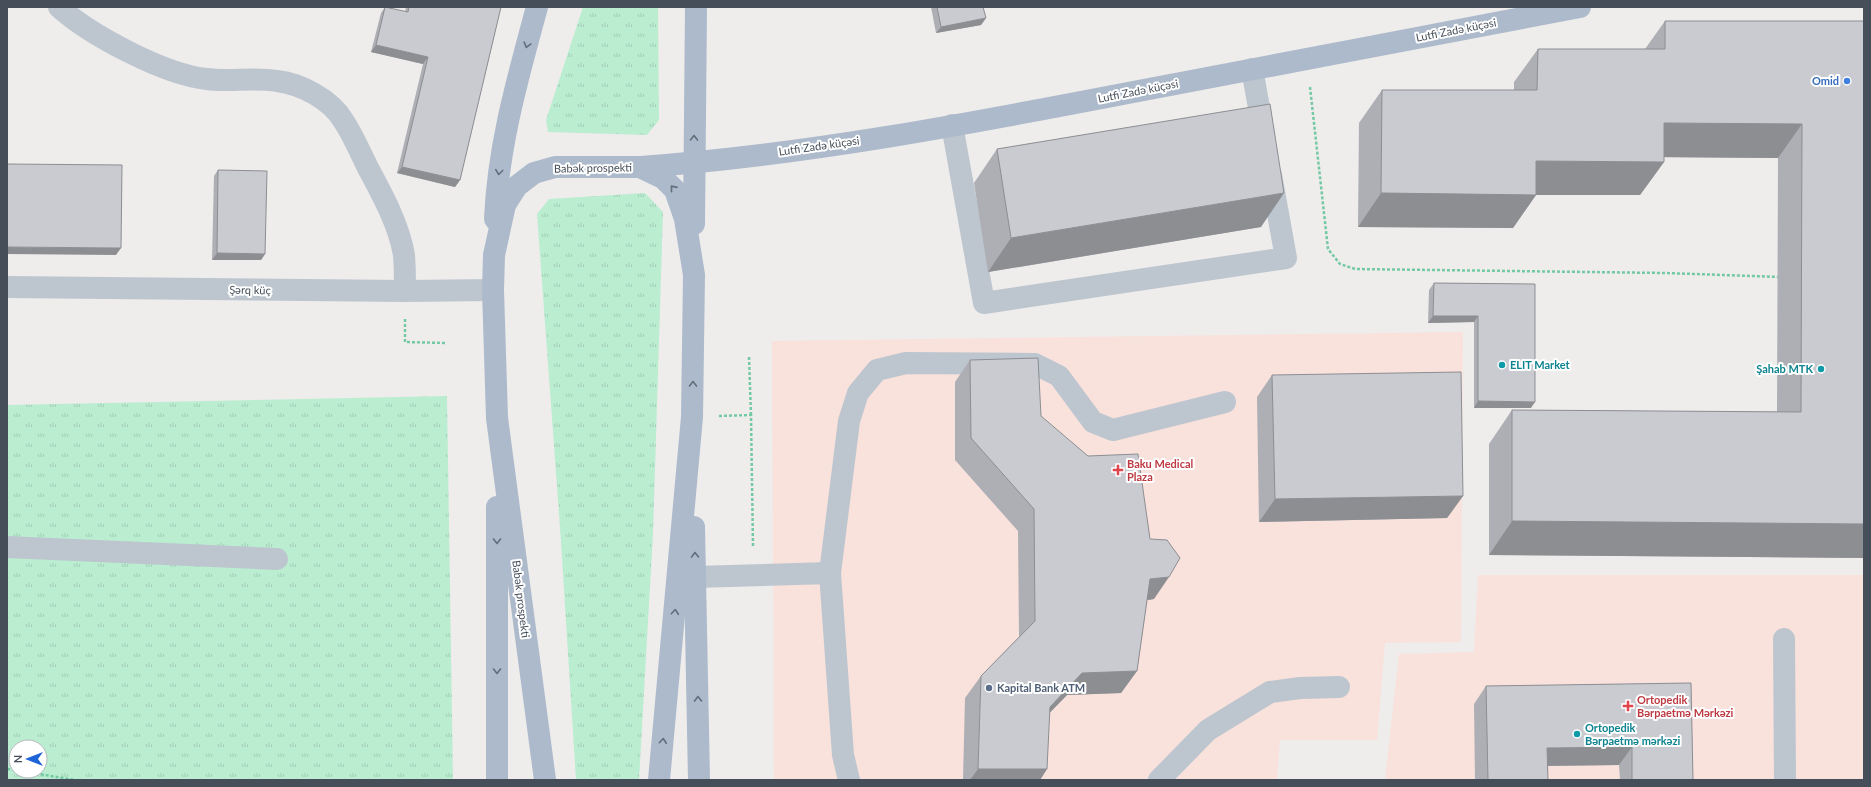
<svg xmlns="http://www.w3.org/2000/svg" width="1871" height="787" viewBox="0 0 1871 787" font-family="Lato,sans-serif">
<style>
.medical{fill:#f9e1dc}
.grass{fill:url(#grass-tufts);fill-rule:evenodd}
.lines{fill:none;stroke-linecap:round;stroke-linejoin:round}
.path{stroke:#74c9a5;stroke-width:2.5;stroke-dasharray:3 2;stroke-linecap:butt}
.minor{stroke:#bdc6cf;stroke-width:22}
.major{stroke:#acbacb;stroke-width:22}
.wall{fill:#adafb4}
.shaded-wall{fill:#8d8e92}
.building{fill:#c9cbd1;stroke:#8d8e92}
.oneway{stroke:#646e7b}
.shop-dot{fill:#3f7fe0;stroke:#fff;stroke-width:1.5}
.culture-dot{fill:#0f9aa8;stroke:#fff;stroke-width:1.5}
.health-dot{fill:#e0444e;stroke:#fff;stroke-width:1.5}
.service-dot{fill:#5c6f8a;stroke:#fff;stroke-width:1.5}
.labels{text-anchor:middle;stroke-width:4;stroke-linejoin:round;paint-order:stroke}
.street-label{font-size:11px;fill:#454e59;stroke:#fff}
.shop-label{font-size:11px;font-weight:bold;fill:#366cbe;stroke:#fff;text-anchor:end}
.culture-label{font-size:11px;font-weight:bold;fill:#0d838f;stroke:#fff;text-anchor:start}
.health-label{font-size:11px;font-weight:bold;fill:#be3a42;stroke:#fff;text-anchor:start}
.service-label{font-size:11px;font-weight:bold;fill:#4e5e75;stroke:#fff;text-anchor:start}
</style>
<defs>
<pattern id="grass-tufts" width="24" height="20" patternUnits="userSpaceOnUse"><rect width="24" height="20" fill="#bbedd1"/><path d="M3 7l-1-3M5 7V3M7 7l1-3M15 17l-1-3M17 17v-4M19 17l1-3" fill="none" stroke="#a2cdb6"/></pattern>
</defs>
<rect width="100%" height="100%" fill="#efecec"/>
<g class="medical">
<polygon points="1463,332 1461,642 1385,643 1377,740 1280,740 1277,780 774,780 772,341"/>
<polygon points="1478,575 1864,575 1864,780 1385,780 1399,654 1474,652"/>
</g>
<g class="grass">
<polygon points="583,7 658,7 659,120 647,135 548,132 546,120"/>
<polygon points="645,193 663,212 653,534 639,780 576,780 560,527 537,214 549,199"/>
<path d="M447,396l6,384h-446v-375zM16,747h24v24h-24z"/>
</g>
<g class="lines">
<g class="path">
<polyline points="1310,87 1328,249 1340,264 1355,269 1666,273 1780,277"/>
<polyline points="405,319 405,342 445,343"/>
<polyline points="749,357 751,415"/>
<polyline points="719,416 751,415 753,547"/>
<polyline points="7,769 16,770"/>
<polyline points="21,771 75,780"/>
</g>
<g class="minor">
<path d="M59,7c31,28 106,68 148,72 23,3 47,-2 70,2 24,3 53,18 66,39 10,15 17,32 25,48 14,26 31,57 36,87 1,12 1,24 1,36"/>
<polyline points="1252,69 1264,135"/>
<polyline points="952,125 984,303 1286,258 1271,175"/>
<polyline points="7,287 405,291 493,290"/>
<polyline points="7,547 277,559"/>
<polyline points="830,573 849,421 858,393 877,370 906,363 1035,364 1059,376 1093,422 1113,430 1225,402"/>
<polyline points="695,577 830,573 843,755 849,780"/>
<polyline points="1784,639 1785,780"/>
<polyline points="1159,780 1208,730 1270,692 1300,688 1339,687"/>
</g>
<g class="major">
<path d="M641,167c164,-12 326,-43 487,-74 151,-29 301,-57 452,-86"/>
<path d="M495,219c3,-73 23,-142 42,-212"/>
<polyline points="694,224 696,7"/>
<polyline points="694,527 699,780"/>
<polyline points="497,780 497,507"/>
<polyline points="545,780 497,418 493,290 494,255 505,205 517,186 534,173 555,167 640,167 663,178 675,190 685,219 694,275 692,417 659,780"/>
</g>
</g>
<g class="wall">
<polygon points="385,7 405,12 406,7 501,7 460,180 455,187 397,173 423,64 371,52 381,13"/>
<polygon points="931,7 983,7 986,18 981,25 936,33"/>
<polygon points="1665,21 1864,21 1864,558 1489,555 1489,444 1512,410 1777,412 1778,158 1664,157 1664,162 1640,195 1536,195 1513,228 1358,227 1359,123 1382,90 1514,90 1514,82 1538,49 1645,49"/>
<polygon points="997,149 1261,227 988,272 974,183"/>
<polygon points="218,170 265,254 261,260 212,260 214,176"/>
<polygon points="1434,283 1535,284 1531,408 1474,408 1474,322 1428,323 1429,290"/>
<polygon points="970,360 1041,416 1154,599 1147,600 1137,671 1121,693 1067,695 1049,713 1047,769 1040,780 963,780 965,698 981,676 1019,637 1018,531 955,460 955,382"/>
<polygon points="1272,375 1463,496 1447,518 1259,522 1257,397"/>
<polygon points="1691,683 1693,780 1620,780 1619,765 1548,766 1548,780 1475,780 1474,704 1486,686"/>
</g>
<g class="shaded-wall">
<polygon points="986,18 981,25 936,33 941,27"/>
<polygon points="376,45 428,57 423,64 371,52"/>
<polygon points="1664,123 1802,124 1778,158 1640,157"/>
<polygon points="1536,161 1664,162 1640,195 1536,195 1513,228 1358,227 1381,193"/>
<polygon points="402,167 460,180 455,187 397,173"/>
<polygon points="1284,193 1261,227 988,272 1011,238"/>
<polygon points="7,247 121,248 116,255 7,254"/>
<polygon points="217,253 265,254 261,260 212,260"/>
<polygon points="1433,316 1478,316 1474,322 1428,323"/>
<polygon points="1478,401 1535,402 1531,408 1474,408"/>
<polygon points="1463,496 1447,518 1259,522 1275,499"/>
<polygon points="1512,521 1864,524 1864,558 1489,555"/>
<polygon points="1169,577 1154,599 1135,602 1150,579"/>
<polygon points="1137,671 1121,693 1067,695 1034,729 1050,707 1082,673"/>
<polygon points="1632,747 1619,765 1535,766 1547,748"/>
<polygon points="978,769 1047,769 1040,780 970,780"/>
</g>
<g class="building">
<polygon points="385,7 408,12 409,7 501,7 460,180 402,167 428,57 376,45"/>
<polygon points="937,7 983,7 986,18 941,27"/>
<polygon points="1665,21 1864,21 1864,524 1512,521 1512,410 1801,412 1802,124 1664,123 1664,162 1536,161 1536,195 1381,193 1382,90 1537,90 1538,49 1665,49"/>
<polygon points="1270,104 1284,193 1011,238 997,149"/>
<polygon points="7,164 122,165 121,248 7,247"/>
<polygon points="218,170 267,171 265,254 217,253"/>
<polygon points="1434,283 1535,284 1535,402 1478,401 1478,316 1433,316"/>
<polygon points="1038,358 1041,416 1088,456 1138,454 1150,539 1167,540 1180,558 1169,577 1150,579 1137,671 1082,673 1050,707 1047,769 978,769 981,676 1035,621 1034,509 971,438 970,360"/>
<polygon points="1461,372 1463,496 1275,499 1272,375"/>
<polygon points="1691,683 1693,780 1632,780 1632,747 1547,748 1548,780 1488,780 1486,686"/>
</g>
<defs><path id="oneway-chevron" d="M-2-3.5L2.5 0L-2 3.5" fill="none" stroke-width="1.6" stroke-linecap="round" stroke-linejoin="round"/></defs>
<g class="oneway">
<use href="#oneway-chevron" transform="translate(527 45) rotate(105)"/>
<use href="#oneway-chevron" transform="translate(694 138) rotate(-89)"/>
<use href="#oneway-chevron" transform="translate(499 172) rotate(97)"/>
<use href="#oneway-chevron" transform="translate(673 188) rotate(-129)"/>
<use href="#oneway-chevron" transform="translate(693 384) rotate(-89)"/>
<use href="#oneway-chevron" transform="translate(497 541) rotate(90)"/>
<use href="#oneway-chevron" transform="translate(695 555) rotate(-91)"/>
<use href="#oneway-chevron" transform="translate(675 612) rotate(-85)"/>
<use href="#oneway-chevron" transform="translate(497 671) rotate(90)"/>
<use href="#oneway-chevron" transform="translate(698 699) rotate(-91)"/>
<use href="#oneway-chevron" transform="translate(663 741) rotate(-85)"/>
</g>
<circle class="shop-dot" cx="1847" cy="81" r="4"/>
<g class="culture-dot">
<circle cx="1502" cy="365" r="4"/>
<circle cx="1821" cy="369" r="4"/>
<circle cx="1577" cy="734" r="4"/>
</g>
<g class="health-dot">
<path d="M1116 464h4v4h4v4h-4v4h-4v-4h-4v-4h4z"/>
<path d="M1626 700h4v4h4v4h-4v4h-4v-4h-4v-4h4z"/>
</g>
<circle class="service-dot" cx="989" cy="688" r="4"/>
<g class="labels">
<g class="street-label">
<text transform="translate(1456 30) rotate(-11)" y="4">Lutfi Zadə küçəsi</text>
<text transform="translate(1138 91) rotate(-11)" y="4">Lutfi Zadə küçəsi</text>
<text transform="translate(819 146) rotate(-8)" y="4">Lutfi Zadə küçəsi</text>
<text transform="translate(593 168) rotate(-1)" y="4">Babək prospekti</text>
<text transform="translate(250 290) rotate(1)" y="4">Şərq küç</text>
<text transform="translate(521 599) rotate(83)" y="4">Babək prospekti</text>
</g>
<g class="shop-label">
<text x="1839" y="85">Omid</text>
</g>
<g class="culture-label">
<text x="1510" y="369">ELIT Market</text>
<text x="1813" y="373" text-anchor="end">Şahab MTK</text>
<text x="1585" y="732">Ortopedik<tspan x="1585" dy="13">Bərpaetmə mərkəzi</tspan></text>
</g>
<g class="health-label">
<text x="1127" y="468">Baku Medical<tspan x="1127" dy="13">Plaza</tspan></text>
<text x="1637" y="704">Ortopedik<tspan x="1637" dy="13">Bərpaetmə Mərkəzi</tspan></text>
</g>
<g class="service-label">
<text x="997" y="692">Kapital Bank ATM</text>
</g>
</g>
<rect width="1871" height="787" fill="none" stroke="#454e59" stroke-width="16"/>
<g transform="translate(28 759) rotate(270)"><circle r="19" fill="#ffffff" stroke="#b5b8bd"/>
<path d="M0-3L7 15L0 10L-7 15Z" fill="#1e63d7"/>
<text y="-6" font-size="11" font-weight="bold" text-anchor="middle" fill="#454e59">N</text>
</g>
</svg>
